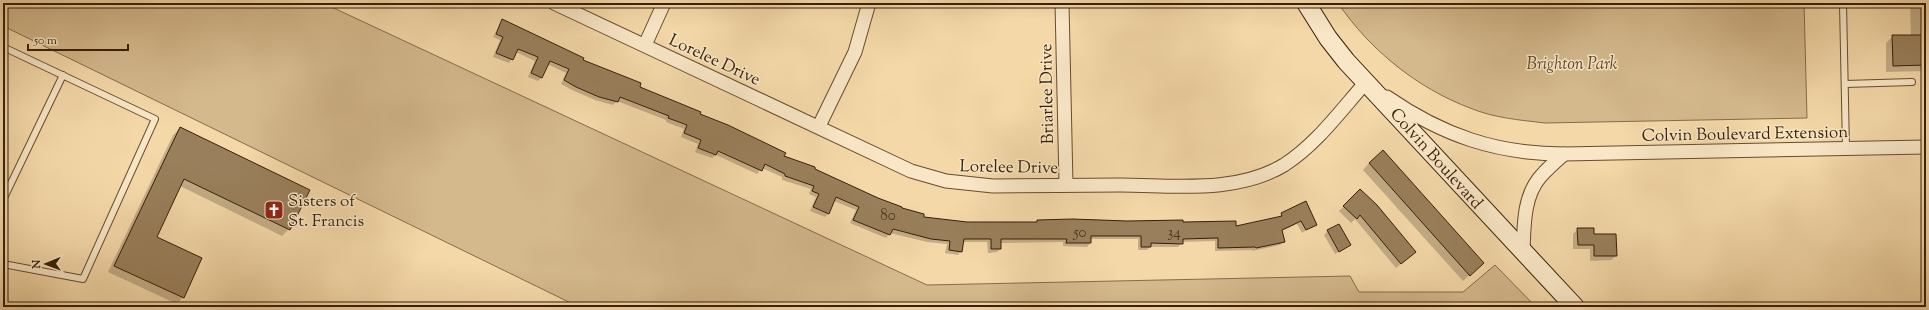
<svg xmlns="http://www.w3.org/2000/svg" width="1929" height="310" viewBox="0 0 1929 310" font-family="'Sorts Mill Goudy',serif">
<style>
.green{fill:#d4b98d;stroke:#866c4a}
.shadow{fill:#0003}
.building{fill:#997f5b;stroke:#371f08}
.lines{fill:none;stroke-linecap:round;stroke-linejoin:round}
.lane-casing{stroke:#664d30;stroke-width:8}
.street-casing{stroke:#664d30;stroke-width:15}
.secondary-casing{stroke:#371f08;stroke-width:20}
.lane{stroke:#f8e6c6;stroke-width:6}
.street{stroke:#f8e6c6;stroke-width:13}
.secondary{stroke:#f8e6c6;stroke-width:18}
.labels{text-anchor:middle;stroke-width:3;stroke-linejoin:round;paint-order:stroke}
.number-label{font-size:15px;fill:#50371d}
.street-label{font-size:17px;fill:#371f08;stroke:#f8e6c6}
.park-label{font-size:17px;font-style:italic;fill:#5e4629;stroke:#f8e6c6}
.poi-label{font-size:17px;fill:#371f08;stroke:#f8e6c6;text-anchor:start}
</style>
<rect width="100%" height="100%" fill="#f4d8a8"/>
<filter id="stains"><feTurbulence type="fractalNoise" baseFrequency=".005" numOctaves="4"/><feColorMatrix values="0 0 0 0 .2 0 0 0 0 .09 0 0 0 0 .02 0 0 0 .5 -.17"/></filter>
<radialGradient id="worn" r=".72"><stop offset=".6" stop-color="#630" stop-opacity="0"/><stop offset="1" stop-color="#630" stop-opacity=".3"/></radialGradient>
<g class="green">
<polygon points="3,3 323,3 927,285 1350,276 1359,292 1463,292 1495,265 1536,307 579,307 3,26"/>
<path d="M1338,3h466l3,115 -262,5c-25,-3 -51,-5 -75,-15 -53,-20 -100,-58 -132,-105z"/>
</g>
<g class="shadow">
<polygon points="1910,3 1926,3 1926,71 1886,72 1886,43 1893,36 1911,36"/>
<polygon points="502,21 582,60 699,114 783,157 922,217 967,223 1035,223 1038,221 1182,223 1235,227 1278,218 1282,214 1316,224 1302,233 1297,224 1282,231 1284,242 1280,245 1252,251 1252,250 1215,251 1215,241 1182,242 1178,247 1150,247 1147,250 1138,250 1138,239 1090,239 1090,243 1087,247 1063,246 1063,242 1000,243 1000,249 997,252 988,253 987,242 962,242 961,251 958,255 945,253 947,244 927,242 890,233 886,238 850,223 856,210 834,201 828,214 825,217 810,211 816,197 809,194 811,189 782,180 782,177 762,168 757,174 716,155 712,158 695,152 698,144 681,137 684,129 666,122 666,120 617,101 613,105 595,100 572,90 561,84 566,73 547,64 541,78 538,81 528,77 535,61 516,52 509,63 493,57 500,40 493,37"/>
<polygon points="180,128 289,229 282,236 180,186 156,238 183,297 177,304 108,272 173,135"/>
<polygon points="1369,163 1476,269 1463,281 1363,170"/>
<polygon points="1360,190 1410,256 1396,268 1355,219 1351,223 1339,211"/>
<polygon points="1578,229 1593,235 1616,256 1611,260 1590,261 1590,249 1573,249 1573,234"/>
<polygon points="1328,231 1349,245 1335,254 1324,235"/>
</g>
<g class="building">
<polygon points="502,19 584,58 583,60 641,83 640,87 701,112 700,114 728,125 786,153 784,156 815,167 815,169 878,198 902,207 902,208 924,214 924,217 967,222 1037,222 1037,220 1073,219 1127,221 1183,220 1183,222 1236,221 1236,226 1282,216 1281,213 1306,201 1317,225 1306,230 1301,221 1282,230 1285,242 1256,248 1255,247 1218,248 1218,238 1183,239 1183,244 1151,243 1151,247 1141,247 1141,236 1091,236 1091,243 1066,243 1067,239 1001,239 1001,249 991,249 991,239 964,239 962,252 949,250 950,241 931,239 893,229 890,235 853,220 859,207 836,197 829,214 813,207 819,194 812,191 814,186 785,176 785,174 765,164 762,171 718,151 716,155 698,148 701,140 684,133 687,125 668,118 669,116 620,97 618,102 599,97 576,87 564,80 569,69 550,61 542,78 531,73 538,57 518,49 513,60 496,53 503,37 496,34"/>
<polygon points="1892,35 1926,35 1926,65 1893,66"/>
<polygon points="180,127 310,190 290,230 184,179 157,237 202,258 184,298 114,266"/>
<polygon points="1383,150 1484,263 1470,276 1369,163"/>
<polygon points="1360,189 1377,205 1416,252 1401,264 1360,215 1357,219 1343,206"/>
<polygon points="1339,224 1351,245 1339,252 1327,230"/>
<polygon points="1577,228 1594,228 1594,234 1616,234 1617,256 1594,256 1594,245 1578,245"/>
</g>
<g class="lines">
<g class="lane-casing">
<g id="lane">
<polyline points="1843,3 1846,149"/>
<polyline points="3,47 155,119 83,279 3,264"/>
<polyline points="1845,84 1912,82"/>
<polyline points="3,200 63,75"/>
</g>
</g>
<g class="street-casing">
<g id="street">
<path d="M554,3l357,168 35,10 47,5c42,0 85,-1 127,-1 54,0 116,9 164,-20 33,-21 57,-55 83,-84l4,4"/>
<polyline points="1062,3 1066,185"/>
<polyline points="645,45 664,3"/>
<path d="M1387,97c55,38 109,57 177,57l362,-7"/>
<polyline points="819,126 855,52 869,3"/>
<path d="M1523,253c1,-26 0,-57 18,-77 7,-8 15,-15 23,-22"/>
</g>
</g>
<g class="secondary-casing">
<polyline id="secondary" points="1306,3 1328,38 1346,61 1575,307"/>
</g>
<use href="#lane" class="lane"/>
<use href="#street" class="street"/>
<use href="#secondary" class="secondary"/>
</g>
<defs>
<g id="church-square" transform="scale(1)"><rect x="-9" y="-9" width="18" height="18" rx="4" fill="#8f2418" stroke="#f8e6c6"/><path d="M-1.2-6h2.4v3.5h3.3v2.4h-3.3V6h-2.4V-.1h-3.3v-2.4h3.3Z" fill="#fff"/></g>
</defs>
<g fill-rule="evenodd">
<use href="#church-square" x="274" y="210"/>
</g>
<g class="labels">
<g class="number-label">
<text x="888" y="220">80</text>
<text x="1080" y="237">50</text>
<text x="1174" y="237">34</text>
</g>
<g class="street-label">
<text transform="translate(715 59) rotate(25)" y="6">Lorelee Drive</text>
<text transform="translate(1046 94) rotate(-91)" y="6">Briarlee Drive</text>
<text transform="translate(1745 133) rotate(-1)" y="6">Colvin Boulevard Extension</text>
<text transform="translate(1437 158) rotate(48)" y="6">Colvin Boulevard</text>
<text transform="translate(1009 166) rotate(1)" y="6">Lorelee Drive</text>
</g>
<g class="park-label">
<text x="1572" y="69">Brighton Park</text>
</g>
<g class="poi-label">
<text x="288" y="206">Sisters of<tspan x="288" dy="20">St. Francis</tspan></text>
</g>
</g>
<rect width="1929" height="310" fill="none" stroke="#f4d8a8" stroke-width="16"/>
<rect x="4" y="4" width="1921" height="302" fill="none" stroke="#371f08" stroke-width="2"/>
<rect x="8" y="8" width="1913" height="294" fill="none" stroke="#371f08"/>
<g transform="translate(46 264) rotate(269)" stroke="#f8e6c6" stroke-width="3" paint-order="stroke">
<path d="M0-3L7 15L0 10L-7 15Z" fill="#371f08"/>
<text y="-6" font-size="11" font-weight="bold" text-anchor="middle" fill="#371f08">N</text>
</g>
<path d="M28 44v6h100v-6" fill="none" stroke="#371f08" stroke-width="2"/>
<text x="34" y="44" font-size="12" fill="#371f08" stroke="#f8e6c6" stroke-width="3" paint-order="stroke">50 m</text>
<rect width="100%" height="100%" filter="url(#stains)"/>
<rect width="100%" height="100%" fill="url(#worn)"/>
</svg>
